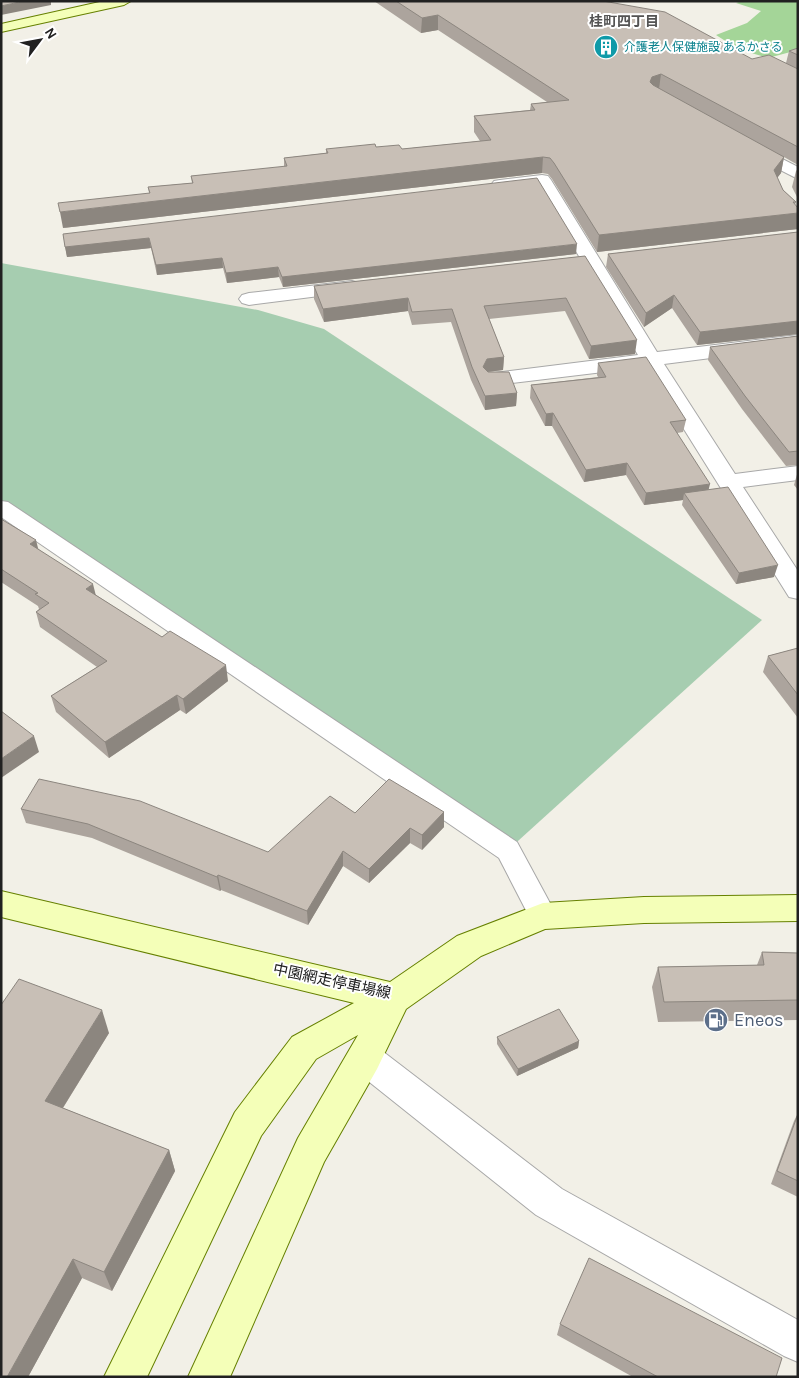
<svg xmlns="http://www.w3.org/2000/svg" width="799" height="1378" viewBox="0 0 799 1378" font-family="Karla,'Noto Sans JP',sans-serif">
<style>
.forest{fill:#a4d598}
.cemetery{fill:#a6cdb0}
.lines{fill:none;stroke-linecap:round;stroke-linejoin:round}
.lane-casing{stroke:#a8a8a8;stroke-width:2}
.street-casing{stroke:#a8a8a8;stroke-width:2}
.secondary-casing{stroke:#668000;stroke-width:2}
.lane{fill:#fff;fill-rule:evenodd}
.street{fill:#fff;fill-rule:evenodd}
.secondary{fill:#f4ffb8;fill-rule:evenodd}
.wall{fill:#aca49d}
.shaded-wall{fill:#8c867f}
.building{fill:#c8bfb6;stroke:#8c867f}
.labels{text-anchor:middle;stroke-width:4;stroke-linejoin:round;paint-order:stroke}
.far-culture-label{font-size:12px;fill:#0d838f;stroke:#fff;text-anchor:start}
.far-neighbourhood-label{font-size:14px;font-weight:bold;fill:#545454;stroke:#fff}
.street-label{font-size:15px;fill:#212121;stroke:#fff}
.near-service-label{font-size:18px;fill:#4e5e75;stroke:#fff;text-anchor:start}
</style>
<rect width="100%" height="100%" fill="#f2f0e7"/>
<polygon class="forest" points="742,1 798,1 798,50 768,58 738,49 716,35 747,23 761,11 736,3"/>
<polygon class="cemetery" points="1,263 258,310 324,329 762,620 508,850 1,507"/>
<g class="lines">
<g class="lane-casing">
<polygon id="lane" points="1,501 8,502 517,842 557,916 553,924 543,928 533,924 499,858 1,517"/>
</g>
<g class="street-casing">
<g id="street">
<polygon points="751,143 798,167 798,179 745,152 743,148 745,144"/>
<polygon points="542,175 548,176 551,180 657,352 798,335 798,347 664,364 735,474 798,466 798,480 743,487 798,571 798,599 789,597 645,367 495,385 487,384 484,379 487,374 495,373 638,355 537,186 500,190 494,189 491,185 494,181 500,180"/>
<polygon points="352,281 359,283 362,287 359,291 249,305 242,303 239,299 242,295 249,293"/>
<polygon points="365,1042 377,1047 562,1189 798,1320 798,1362 784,1356 536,1215 353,1069 348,1058 353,1047"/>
</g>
</g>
<g class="secondary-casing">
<g id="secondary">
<polygon points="104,1 131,1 124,5 1,32 1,24"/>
<polygon points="1,891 390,982 457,936 543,903 644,897 798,895 798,921 644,923 545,929 481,956 406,1009 377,1069 324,1162 230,1377 188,1377 298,1138 358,1035 316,1059 261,1136 147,1377 104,1377 235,1112 292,1037 354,1003 1,917"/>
</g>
</g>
<use href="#lane" class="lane"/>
<use href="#street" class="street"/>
<use href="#secondary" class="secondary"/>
</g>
<g class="wall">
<polygon points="374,1 603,1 752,59 786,63 789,51 798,48 798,165 784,157 781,173 777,178 783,190 796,202 795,205 798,229 597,252 552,179 548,174 542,173 63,228 149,193 148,187 192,183 191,176 284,167 284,158 326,153 326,149 376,147 402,149 480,141 474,132 474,116 530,110 531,104 547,102 438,30 421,33"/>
<polygon points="798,169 798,199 792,187 796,171"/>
<polygon points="798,232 798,334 697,345 672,308 644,327 606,267 608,254"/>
<polygon points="63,234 576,254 283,287 279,277 227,283 223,268 157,275 151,248 67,257"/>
<polygon points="585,256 635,354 589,359 565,311 489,319 504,357 503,370 487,372 517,393 516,406 485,410 471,380 451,322 412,325 408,311 324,322 314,299 314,286"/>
<polygon points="798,336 798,465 786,466 742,409 708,360 710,347"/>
<polygon points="598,363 686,420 683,432 677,433 708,490 774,577 736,584 682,505 683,500 644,505 626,475 584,482 552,426 545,426 530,398 531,385 598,377 597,375"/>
<polygon points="798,471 798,490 794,485"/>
<polygon points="1,519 96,595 228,681 186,714 180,710 109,758 56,712 51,696 97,667 40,627 36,612 39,609 38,606 1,582"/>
<polygon points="798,648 798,718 763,672 768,656"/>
<polygon points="21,809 268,852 355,813 444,812 444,827 422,850 410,843 369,883 343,866 308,925 221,890 220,891 92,838 26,823"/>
<polygon points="762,952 798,953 798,1020 658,1022 652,987 658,967 757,965"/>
<polygon points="1,1005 109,1033 63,1108 169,1150 175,1171 112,1291 82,1278 28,1377"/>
<polygon points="497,1037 579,1041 578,1048 517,1076 497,1044"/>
<polygon points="798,1113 798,1197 771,1184 794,1121"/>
<polygon points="560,1324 776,1377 633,1377 557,1335"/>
</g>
<g class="shaded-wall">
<polygon points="24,1 51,1 51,5 1,15 1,6"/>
<polygon points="438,15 438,30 421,33 422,18"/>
<polygon points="661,74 659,89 648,97 650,82 652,77"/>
<polygon points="543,157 542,173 63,228 60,212"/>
<polygon points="784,157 781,173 770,187 774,170"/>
<polygon points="798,213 798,229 597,252 599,235"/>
<polygon points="149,238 151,248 67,257 65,247"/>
<polygon points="577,244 576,254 283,287 282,277"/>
<polygon points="222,258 223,268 157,275 156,265"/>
<polygon points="278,267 279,277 227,283 226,273"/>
<polygon points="674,295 672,308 644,327 646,313"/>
<polygon points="408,298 408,311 324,322 323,309"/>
<polygon points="798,321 798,334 697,345 700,332"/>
<polygon points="637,340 635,354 589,359 591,346"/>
<polygon points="504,357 503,370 487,372 483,367 487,359"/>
<polygon points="517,393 516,406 485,410 485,396"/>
<polygon points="553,413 552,426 545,426 546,414"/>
<polygon points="627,463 626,475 584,482 586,470"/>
<polygon points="710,484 707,496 684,493 683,500 644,505 646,493"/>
<polygon points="36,540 40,556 30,544"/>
<polygon points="778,565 774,577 736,584 739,573"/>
<polygon points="93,584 97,600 86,589"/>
<polygon points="226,665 228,681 186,714 183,699"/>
<polygon points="177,695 180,710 109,758 105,742"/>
<polygon points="34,736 39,752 1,778 1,759"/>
<polygon points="444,812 444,827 422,850 422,835"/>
<polygon points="410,828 410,843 369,883 369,869"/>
<polygon points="343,851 343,866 308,925 307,911"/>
<polygon points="218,875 221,890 220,891 217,877"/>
<polygon points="102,1010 109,1033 54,1122 45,1101"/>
<polygon points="579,1041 578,1048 517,1076 518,1069"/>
<polygon points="169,1150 175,1171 112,1291 104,1272"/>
<polygon points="73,1259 82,1278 28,1377 7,1377"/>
</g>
<g class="building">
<polygon points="1,1 24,1 1,6"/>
<polygon points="396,1 603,1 665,12 752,59 769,55 798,69 798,147 661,74 652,77 650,82 653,85 784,157 774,170 783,190 796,202 793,202 798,208 798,213 599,235 554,163 550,158 543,157 60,212 58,203 150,193 148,187 193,183 191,176 287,166 284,158 328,153 326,149 375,144 376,147 399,145 402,149 491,140 474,116 535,110 531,104 569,100 438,15 422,18"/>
<polygon points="798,48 798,55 789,51"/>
<polygon points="537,178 577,244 282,277 278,267 226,273 222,258 156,265 149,238 65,247 63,234"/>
<polygon points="798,232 798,321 700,332 674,295 646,313 608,254"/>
<polygon points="585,256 637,340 591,346 566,298 484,306 504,357 487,359 483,367 488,372 509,372 517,393 485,396 472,367 452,309 412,312 408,298 323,309 314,286"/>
<polygon points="798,336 798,451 789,452 745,396 710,347"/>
<polygon points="646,357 686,420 670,422 710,484 646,493 627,463 586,470 553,413 546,414 531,385 606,377 598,363"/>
<polygon points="728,487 778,565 739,573 684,493"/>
<polygon points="1,519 36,540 30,544 93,584 86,589 162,637 170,631 226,665 183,699 177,695 105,742 51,696 107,661 36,612 49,603 35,594 38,593 1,569"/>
<polygon points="798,648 798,695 768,656"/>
<polygon points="1,711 34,736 1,759"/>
<polygon points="39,779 140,801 268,852 330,796 355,813 389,779 444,812 422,835 410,828 369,869 343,851 307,911 218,875 217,877 88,824 21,809"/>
<polygon points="762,952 798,953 798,1000 664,1002 658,967 764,965"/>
<polygon points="19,979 102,1010 45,1101 169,1150 104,1272 73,1259 7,1377 1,1377 1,1005"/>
<polygon points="559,1009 579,1041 518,1069 497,1037"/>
<polygon points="798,1114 798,1181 777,1171"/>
<polygon points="589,1258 782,1358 776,1377 658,1377 560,1324"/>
</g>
<defs>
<g id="building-disc" transform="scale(1.25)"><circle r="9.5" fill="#0f9aa8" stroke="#fff"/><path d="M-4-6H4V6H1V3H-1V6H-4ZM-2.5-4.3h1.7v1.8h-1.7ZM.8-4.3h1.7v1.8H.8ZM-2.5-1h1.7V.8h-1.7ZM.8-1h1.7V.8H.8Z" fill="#fff"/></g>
<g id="fuel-disc" transform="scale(1.25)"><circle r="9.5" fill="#5c6f8a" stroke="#fff"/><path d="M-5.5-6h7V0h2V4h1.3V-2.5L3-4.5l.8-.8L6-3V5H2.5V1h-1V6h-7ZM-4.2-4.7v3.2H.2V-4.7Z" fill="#fff"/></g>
</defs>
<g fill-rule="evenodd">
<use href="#building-disc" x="606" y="47"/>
<use href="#fuel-disc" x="716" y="1020"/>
</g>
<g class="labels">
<g class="far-culture-label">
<text x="624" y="51">介護老人保健施設 あるかさる</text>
</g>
<g class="far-neighbourhood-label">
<text x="624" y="26">桂町四丁目</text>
</g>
<g class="street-label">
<text transform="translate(332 981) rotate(12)" y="5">中園網走停車場線</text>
</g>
<g class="near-service-label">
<text x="734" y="1026">Eneos</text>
</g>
</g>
<rect width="799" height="1378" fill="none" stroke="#212121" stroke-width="5"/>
<g transform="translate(40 40) rotate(58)" stroke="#ffffff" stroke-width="4" paint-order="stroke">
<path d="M0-4L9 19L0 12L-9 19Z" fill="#212121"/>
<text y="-8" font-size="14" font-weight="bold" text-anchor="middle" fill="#212121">N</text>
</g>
</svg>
